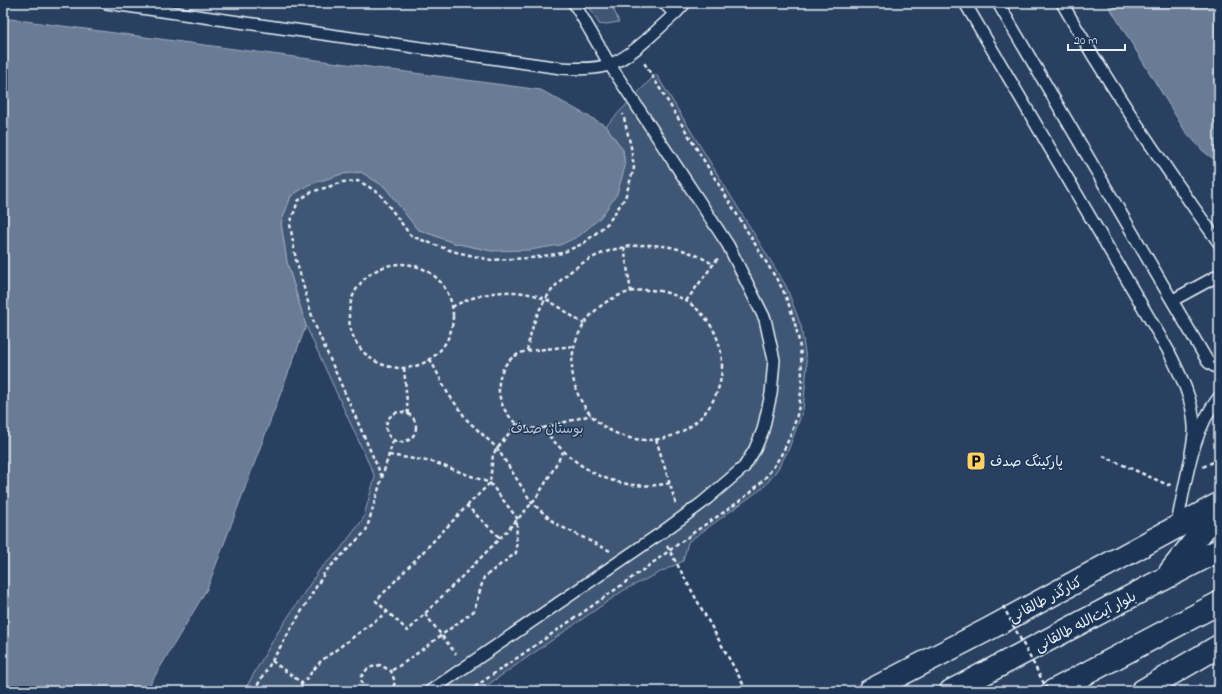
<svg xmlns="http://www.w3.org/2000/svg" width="1222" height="694" viewBox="0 0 1222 694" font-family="'Indie Flower','Playpen Sans Arabic',sans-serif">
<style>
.green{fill:#415774;stroke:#94a4b6}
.water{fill:#6b7c95;stroke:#9dabbd}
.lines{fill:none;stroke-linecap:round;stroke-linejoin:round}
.lane-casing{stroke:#e8f1f8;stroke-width:14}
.secondary-casing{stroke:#e8f1f8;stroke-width:25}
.primary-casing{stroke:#e8f1f8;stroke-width:25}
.path{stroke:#e8f1f8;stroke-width:2.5;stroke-dasharray:4 3;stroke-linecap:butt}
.lane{stroke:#1d3557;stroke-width:11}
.secondary{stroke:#1d3557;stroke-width:22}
.primary{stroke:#1d3557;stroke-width:22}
.path-bridge{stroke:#e8f1f8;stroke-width:2.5;stroke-dasharray:4 3;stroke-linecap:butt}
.labels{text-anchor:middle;stroke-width:3;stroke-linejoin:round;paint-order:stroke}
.park-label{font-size:14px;fill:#b6c3d0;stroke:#1d3557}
.poi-label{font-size:14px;fill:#e8f1f8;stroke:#1d3557;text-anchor:start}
.street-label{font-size:14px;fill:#e8f1f8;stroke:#1d3557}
</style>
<rect width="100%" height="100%" fill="#294061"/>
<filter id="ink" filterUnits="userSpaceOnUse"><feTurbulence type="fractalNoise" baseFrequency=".025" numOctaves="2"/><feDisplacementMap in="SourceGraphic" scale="8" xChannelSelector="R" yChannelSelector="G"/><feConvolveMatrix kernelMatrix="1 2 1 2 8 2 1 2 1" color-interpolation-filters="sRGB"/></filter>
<g filter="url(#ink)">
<g class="green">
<polygon points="587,3 611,3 619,22 600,25"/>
<polygon points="656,74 786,286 801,326 807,366 803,410 788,451 777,470 764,487 688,542 683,561 624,590 479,691 244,691 276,635 320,569 339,551 363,519 375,477 306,326 287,262 281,223 291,196 308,185 326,179 342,174 361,172 385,187 417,229 454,243 492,251 625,167 623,150 606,126"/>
</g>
<g class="water">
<polygon points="1107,3 1219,3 1219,163 1203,151 1185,131"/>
<polygon points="3,18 541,90 606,126 623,150 625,167 617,194 601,217 579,236 560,245 530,250 492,251 454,243 417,229 385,187 361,172 342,174 326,179 308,185 291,196 281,223 287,262 306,326 207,589 146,691 3,691"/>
</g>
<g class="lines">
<g class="lane-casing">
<g id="lane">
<path d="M106,3l455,65c15,1 35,2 50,-4 24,-10 44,-33 64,-50"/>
<polyline points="664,3 675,14 685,3"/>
<path d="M965,3l203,347c12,24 25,49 26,76 1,9 -2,19 -3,28"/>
<polyline points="998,3 1208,362 1219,369"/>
<path d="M1062,3c47,83 101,162 157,240"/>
<polyline points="1173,300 1219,275"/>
<path d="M1176,528c10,-44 14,-94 43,-131"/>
<polyline points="430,691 661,533 702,503 744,467 755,449 763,430 771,394 774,360 765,319 728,245 610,65 574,3"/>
</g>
</g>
<g class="secondary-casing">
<g id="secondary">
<polyline points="869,691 987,630 1219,504"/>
<polyline points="1142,691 1219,646"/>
</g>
</g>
<g class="primary-casing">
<g id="primary">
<polyline points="1170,572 1219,510"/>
<polyline points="951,691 1219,550"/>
<polyline points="1053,691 1219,603"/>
</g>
</g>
<g class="path">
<polyline points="624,247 631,292"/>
<circle cx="401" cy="316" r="52"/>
<circle cx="647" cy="365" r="75"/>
<polyline points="686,301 718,258"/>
<path d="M452,307c28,-15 63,-21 93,-8 13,6 26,17 39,25"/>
<polyline points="527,351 574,346"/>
<polyline points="430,359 447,392 467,420 497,448 532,503 556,524 610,551"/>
<polyline points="404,368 408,414"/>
<circle cx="401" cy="427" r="15"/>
<polyline points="543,428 591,415"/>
<polyline points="656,439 676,504"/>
<polyline points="389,455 433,462 490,483 517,518 516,553 484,577 474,611 408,660 391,671"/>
<polyline points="1103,456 1168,485 1171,484"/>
<polyline points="1203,467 1219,459"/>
<polyline points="382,477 314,323 296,260 290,224 298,201 311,192 328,187 343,182 359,181 379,193 411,236 452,251 491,260 531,258 562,253 584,243 608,223 625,198 634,168 631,147 623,114"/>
<path d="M670,483c-53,11 -96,-14 -127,-55 -47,8 -63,-66 -16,-77 3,-18 8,-35 18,-51 35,-56 114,-72 169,-35"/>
<polyline points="467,506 490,483 493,454 517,423"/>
<path d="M499,537l-32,-31 -91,95 32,30c40,-42 85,-83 123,-127 13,-16 22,-35 32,-52"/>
<polyline points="667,546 747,691"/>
<polyline points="425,614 456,654"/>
<polyline points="272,661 302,683"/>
<polyline points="254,691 325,572 366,531 393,441"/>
<polyline points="296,691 321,661 387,612"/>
<polyline points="363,691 361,677 368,668 380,665 391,671 395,682 392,691"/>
<path d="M469,691c75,-52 151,-103 224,-158 27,-19 60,-37 79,-64 39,-55 37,-122 10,-181l-139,-227"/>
</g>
<use href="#lane" class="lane"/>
<use href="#secondary" class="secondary"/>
<use href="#primary" class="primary"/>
<polyline class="path-bridge" points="1003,606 1048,691"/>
</g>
</g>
<defs>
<g id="parking-square" transform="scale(1)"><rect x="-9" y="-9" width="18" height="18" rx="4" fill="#ffd166" stroke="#1d3557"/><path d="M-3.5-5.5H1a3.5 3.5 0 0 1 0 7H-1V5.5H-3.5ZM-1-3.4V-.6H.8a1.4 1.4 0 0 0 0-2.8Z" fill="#111"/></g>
</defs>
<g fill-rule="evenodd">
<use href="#parking-square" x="976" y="461"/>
</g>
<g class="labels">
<g class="park-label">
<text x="547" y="433">بوستان صدف</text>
</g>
<g class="poi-label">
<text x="990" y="466">پارکینگ صدف</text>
</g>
<g class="street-label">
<text transform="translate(1045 599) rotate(-28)" y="5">کنارگذر طالقانی</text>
<text transform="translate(1085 621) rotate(-28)" y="5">بلوار آیت‌الله طالقانی</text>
</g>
</g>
<rect width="1222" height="694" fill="none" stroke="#1d3557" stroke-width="16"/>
<rect x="8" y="8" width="1206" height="678" fill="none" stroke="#e8f1f8" stroke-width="1.5" filter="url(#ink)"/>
<path d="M1068 44v6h57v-6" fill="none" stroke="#e8f1f8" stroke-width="2"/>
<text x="1074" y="44" font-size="12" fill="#e8f1f8" stroke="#1d3557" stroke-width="3" paint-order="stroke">20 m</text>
</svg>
